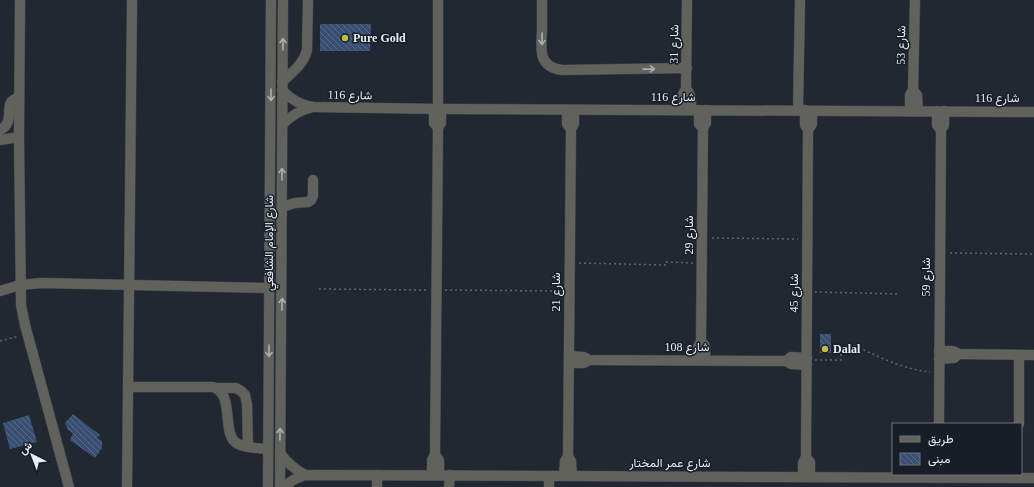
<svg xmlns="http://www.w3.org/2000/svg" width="1034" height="487" viewBox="0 0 1034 487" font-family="'Times New Roman',Vazirmatn,serif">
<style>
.building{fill:url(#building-back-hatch)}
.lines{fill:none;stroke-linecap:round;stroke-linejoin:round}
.minor-casing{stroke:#3d444d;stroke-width:11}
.path{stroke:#60666f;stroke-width:1.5;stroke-dasharray:2 3;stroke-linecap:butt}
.minor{stroke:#62625c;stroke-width:10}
.oneway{stroke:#acafb0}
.poi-dot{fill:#c1bd40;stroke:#181e28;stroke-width:1.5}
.labels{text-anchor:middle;stroke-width:3;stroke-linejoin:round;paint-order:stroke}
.poi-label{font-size:12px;font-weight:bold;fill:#e9eef5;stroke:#181e28;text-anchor:start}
.street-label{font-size:12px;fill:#e9eef5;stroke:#181e28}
</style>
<defs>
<pattern id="building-back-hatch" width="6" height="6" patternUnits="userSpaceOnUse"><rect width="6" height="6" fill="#395074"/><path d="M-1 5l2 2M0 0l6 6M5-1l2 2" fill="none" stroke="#566a88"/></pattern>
</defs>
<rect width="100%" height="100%" fill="#212832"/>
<g class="building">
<polygon points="320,24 371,24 370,51 320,51"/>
<rect x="820" y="334" width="11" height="19"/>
<polygon points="73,414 83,422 100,435 97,438 102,441 102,448 95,458 70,440 73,433 68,430 65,423"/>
<polygon points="29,415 37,442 10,449 3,423"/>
</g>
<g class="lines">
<g class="minor-casing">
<g id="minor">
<polyline points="20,0 19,137 21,305 25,325 69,487"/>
<path d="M542,0c0,10 0,21 0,31 -1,18 -4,36 20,39l125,-2"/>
<path d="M282,82c10,-10 22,-18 25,-32l1,-50"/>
<path d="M686,89c6,5 5,14 5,21"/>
<path d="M282,90c9,10 18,15 31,17l128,2 593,3"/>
<polyline points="913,90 917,95 918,111"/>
<polyline points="434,109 434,123 438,128"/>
<polyline points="438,109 438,0"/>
<polyline points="567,110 567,124 571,129"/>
<polyline points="683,110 683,94 686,89 687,0"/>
<polyline points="699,110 699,124 703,128"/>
<polyline points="798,110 800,0"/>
<polyline points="805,110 805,125 808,130"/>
<polyline points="910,111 910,95 913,90 915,0"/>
<polyline points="937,111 937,125 941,130"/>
<path d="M282,125c9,-10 18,-15 31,-18"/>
<path d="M0,130c18,-9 0,-29 19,-32"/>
<polyline points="0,140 19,137"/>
<polyline points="282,207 295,203 308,202 311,200 313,196 313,180"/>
<polyline points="0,291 20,285 42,283 269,288"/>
<polyline points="701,341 705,346 705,360"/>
<polyline points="939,351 953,351 959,354 1034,355"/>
<polyline points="1019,355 1019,424"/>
<polyline points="569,356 584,357 589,360 786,361 791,357 807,358"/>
<polyline points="939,359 954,358 959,354"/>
<polyline points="697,360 698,347 701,341 703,128 706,123 706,110"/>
<polyline points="786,361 791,364 807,365"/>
<polyline points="569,363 584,363 589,360"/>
<path d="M128,387h85c23,7 7,48 25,57 8,4 21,4 30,5"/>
<polyline points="218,388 236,388 241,391 245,395 247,404 248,446"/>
<polyline points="939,424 941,130 944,125 944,111"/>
<path d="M280,453c7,10 14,16 25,22"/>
<polyline points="435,455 439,460 439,475"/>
<polyline points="568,456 571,461 572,476"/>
<polyline points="806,457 810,462 810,477"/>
<polyline points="432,475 432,460 435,455 438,128 441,123 441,109"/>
<polyline points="564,476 565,461 568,456 571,129 574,124 574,110"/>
<polyline points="803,477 803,463 806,457 808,130 812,124 812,111"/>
<polyline points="127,487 132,0"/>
<polyline points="268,487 271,0"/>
<polyline points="280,487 283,0"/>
<polyline points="284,487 293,480 305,475 1034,478"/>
<polyline points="377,487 377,475"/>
<polyline points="449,487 450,475"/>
<polyline points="549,487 549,476"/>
</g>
</g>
<g class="path">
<polyline points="712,238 798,239"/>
<polyline points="950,253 1034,254"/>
<polyline points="579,263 666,265 666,262 693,263"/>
<polyline points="319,289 427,290"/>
<polyline points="445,290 561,291"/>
<polyline points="815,292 899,294"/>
<polyline points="0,341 19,336"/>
<path d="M815,360h26v-6l9,-10c26,11 51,25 80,28"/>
</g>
<use href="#minor" class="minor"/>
</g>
<defs><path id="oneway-shaft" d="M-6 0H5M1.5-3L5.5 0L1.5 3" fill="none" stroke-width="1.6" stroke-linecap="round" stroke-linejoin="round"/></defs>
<g class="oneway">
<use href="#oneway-shaft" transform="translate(542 39) rotate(91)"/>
<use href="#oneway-shaft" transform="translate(283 44) rotate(-90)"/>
<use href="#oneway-shaft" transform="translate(649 69) rotate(-1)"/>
<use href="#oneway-shaft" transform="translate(271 95) rotate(90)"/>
<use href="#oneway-shaft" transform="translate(282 174) rotate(-90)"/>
<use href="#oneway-shaft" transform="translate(282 304) rotate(-89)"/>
<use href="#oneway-shaft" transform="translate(269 351) rotate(90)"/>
<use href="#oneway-shaft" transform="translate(280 434) rotate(-89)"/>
</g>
<g class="poi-dot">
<circle cx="345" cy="38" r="4"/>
<circle cx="825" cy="349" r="4"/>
</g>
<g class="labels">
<g class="poi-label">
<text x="353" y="42">Pure Gold</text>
<text x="833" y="353">Dalal</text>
</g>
<g class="street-label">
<text transform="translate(674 44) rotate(-89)" y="4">شارع 31</text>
<text transform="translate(901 45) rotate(-89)" y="4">شارع 53</text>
<text transform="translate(350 95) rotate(1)" y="4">شارع 116</text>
<text x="673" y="101">شارع 116</text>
<text x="997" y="102">شارع 116</text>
<text transform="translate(689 235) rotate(-90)" y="4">شارع 29</text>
<text transform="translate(269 243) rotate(-90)" y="4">شارع الإمام الشافعي</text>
<text transform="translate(926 277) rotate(-90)" y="4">شارع 59</text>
<text transform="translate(556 292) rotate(-90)" y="4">شارع 21</text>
<text transform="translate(794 293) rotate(-90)" y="4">شارع 45</text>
<text x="687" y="351">شارع 108</text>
<text x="670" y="467">شارع عمر المختار</text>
</g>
</g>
<rect x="892" y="423" width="130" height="52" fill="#181e28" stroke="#6c717a"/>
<rect x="900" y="436" width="20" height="6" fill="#62625c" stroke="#6c717a"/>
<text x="928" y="443" font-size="12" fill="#e9eef5">طريق</text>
<rect x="900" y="453" width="20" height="12" fill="url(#building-back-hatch)" stroke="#6c717a"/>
<text x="928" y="463" font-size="12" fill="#e9eef5">مبنى</text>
<g transform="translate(32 455) rotate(318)" stroke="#181e28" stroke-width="3" paint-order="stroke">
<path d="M0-3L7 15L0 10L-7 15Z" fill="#e9eef5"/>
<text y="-6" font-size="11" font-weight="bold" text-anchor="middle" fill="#e9eef5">ش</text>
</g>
</svg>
